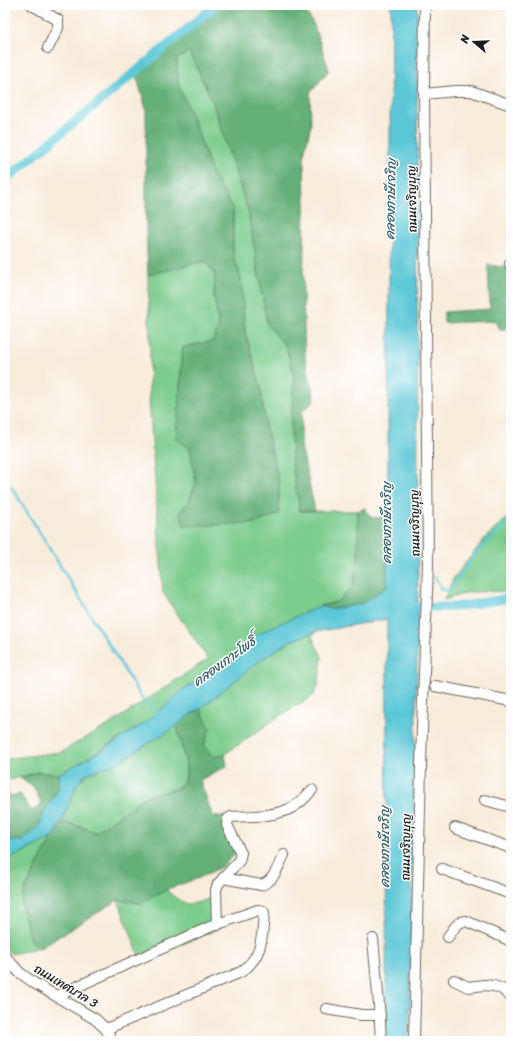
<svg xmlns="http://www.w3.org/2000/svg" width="516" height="1046" viewBox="0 0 516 1046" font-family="Sriracha,'Playpen Sans Thai',sans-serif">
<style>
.green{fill:#7ccc8d;stroke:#4c7454}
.forest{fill:#65b078;stroke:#40664a}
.water{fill:#5cc7d7;stroke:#3c727a}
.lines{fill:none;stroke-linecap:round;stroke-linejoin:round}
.stream{stroke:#5cc7d7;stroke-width:2.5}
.canal{stroke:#5cc7d7;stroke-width:9}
.minor-casing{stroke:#69655f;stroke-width:12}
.minor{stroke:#fff;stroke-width:10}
.labels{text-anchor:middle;stroke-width:3;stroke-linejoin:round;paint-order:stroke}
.street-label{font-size:12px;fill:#1c1c1c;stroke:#fff}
.water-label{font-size:13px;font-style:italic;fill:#366067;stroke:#fff}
</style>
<rect width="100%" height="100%" fill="#fff"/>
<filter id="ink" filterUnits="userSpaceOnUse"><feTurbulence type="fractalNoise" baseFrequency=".025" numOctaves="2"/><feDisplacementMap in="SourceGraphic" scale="8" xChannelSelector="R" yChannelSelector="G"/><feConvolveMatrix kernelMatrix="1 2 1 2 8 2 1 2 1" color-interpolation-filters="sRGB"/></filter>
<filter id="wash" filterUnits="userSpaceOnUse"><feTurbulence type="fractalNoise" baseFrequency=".012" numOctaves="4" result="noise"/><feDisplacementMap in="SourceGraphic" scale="16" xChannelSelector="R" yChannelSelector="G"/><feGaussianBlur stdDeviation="0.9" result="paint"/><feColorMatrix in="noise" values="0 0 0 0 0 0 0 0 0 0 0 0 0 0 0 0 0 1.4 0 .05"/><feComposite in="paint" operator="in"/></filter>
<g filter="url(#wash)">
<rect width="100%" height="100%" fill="#f8ecdb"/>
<g class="green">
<polygon points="189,51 212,100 248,211 267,324 286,347 294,376 291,427 292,464 300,511 358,511 358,559 353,586 337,602 320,606 249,641 232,661 184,689 149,720 79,763 59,774 39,772 5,781 5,759 61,752 107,726 208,659 163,593 149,398 150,350 148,275 181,263 206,261 215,275 214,297 219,327 213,341 183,347 176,439 190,447 196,482 189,502 180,512 265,423 261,388 245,332 241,278 233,256 233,208 213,175 194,122 178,84 177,59"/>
<polygon points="511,515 511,591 470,592 444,600 453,579 486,537"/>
<polygon points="315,632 312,637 322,657 318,686 313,696 278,717 225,754 213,757 204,745 210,728 200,709 263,658 290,641"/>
<polygon points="177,726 186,764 186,777 179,788 146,796 96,832 62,821 77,784 86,774 113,765"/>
<polygon points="53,837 26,888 21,903 31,943 42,947 12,954 5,949 5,861"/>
<path d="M166,890c21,17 20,17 45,8l9,30 -79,33 -23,-61 24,3z"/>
</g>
<g class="forest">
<polygon points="215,5 302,5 314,25 329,70 310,93 311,125 304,154 305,207 303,291 305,358 315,401 302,411 301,445 315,511 300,511 292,465 291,427 294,375 286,347 267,324 248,210 212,100 189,51 177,59 178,84 194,122 213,175 233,208 233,256 241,278 245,332 261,388 265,423 279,482 279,514 256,523 184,526 180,512 189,502 196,482 190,448 176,439 183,347 213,341 219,327 214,297 215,275 205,261 148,275 146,226 146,109 135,71 187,27"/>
<polygon points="488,265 511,268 511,327 500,330 496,321 444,323 444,312 490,309"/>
<polygon points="365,508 371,518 388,517 387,586 374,596 361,604 330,609 320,606 337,602 353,586 358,559 358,511"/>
<polygon points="200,709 210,728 204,745 213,757 225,754 227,766 200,780 213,817 224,816 235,854 223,866 199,878 170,888 142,903 118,900 42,947 31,943 21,903 26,888 40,860 62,821 96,832 146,796 179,788 186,777 186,764 177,726 189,715"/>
<polygon points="39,772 59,774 59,787 54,797 46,808 38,828 22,841 5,840 5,781 7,781 9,796 20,794 32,811 42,804 34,788 20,778"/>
</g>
<polygon class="water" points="391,5 417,5 418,620 409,1041 386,1041 387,619 315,632 290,641 263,658 200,709 189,715 177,726 113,765 86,774 77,784 62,821 53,837 5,861 5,840 22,841 38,828 46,808 54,797 59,787 59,774 104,749 149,720 184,689 232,661 249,641 267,629 320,606 330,609 361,604 374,596 387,586"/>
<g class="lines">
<g class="stream">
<polyline points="11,486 141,697 159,715"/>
<polyline points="435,577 441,589 449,591 478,550 511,520"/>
</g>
<g class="canal">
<polyline points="5,180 216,5"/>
<polyline points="407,607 455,607 511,598"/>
</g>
</g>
</g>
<g filter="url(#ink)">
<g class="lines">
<g class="minor-casing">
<g id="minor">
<polyline points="32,5 58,20 58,28 48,48"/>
<polyline points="424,94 455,91 471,91 511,105"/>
<polyline points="510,264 511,265"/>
<polyline points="435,686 511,701"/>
<polyline points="485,800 511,807"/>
<polyline points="455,828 511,848"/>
<polyline points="442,869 511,894"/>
<path d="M223,878l38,7c13,-3 17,-19 23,-30"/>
<path d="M217,925l-1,-35 2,-6 21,-23 2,-8 -14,-28 1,-6 3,-2c20,-1 45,0 62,-10 8,-4 13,-11 19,-17"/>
<path d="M448,937c5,-7 9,-16 18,-16l45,20"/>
<polyline points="373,939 379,1005 381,1041"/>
<polyline points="5,956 19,972 34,983 95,1019 106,1029 112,1041"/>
<polyline points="454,980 468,987 484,985 494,986 502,989 511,997"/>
<path d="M56,996l156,-70 46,-16 5,1 1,2c-2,25 -1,43 -23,59l-135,57"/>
<polyline points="326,1009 361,1015 380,1015"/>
<polyline points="414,1041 422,728 428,565 424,94 425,5"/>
</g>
</g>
<use href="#minor" class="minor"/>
</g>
</g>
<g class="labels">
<g class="street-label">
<text transform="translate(412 199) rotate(-91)" y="4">ถนนเจริญบุญ</text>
<text transform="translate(415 523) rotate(-91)" y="4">ถนนเจริญบุญ</text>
<text transform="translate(406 847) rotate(-89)" y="4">ถนนเจริญบุญ</text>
<text transform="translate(66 986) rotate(31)" y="4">ถนนเทศบาล 3</text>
</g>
<g class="water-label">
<text transform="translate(390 199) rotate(-89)" y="5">คลองภาษีเจริญ</text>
<text transform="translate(386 523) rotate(-90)" y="5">คลองภาษีเจริญ</text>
<text transform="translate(224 661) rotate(-36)" y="5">คลองเกาะโพธิ์</text>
<text transform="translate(384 847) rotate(-90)" y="5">คลองภาษีเจริญ</text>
</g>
</g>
<rect width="516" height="1046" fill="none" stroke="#fff" stroke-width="20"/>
<g transform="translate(474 42) rotate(289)" stroke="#ffffff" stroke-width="3" paint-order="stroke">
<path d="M0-3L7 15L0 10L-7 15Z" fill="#1c1c1c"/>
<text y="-6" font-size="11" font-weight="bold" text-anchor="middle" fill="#1c1c1c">N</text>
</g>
</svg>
